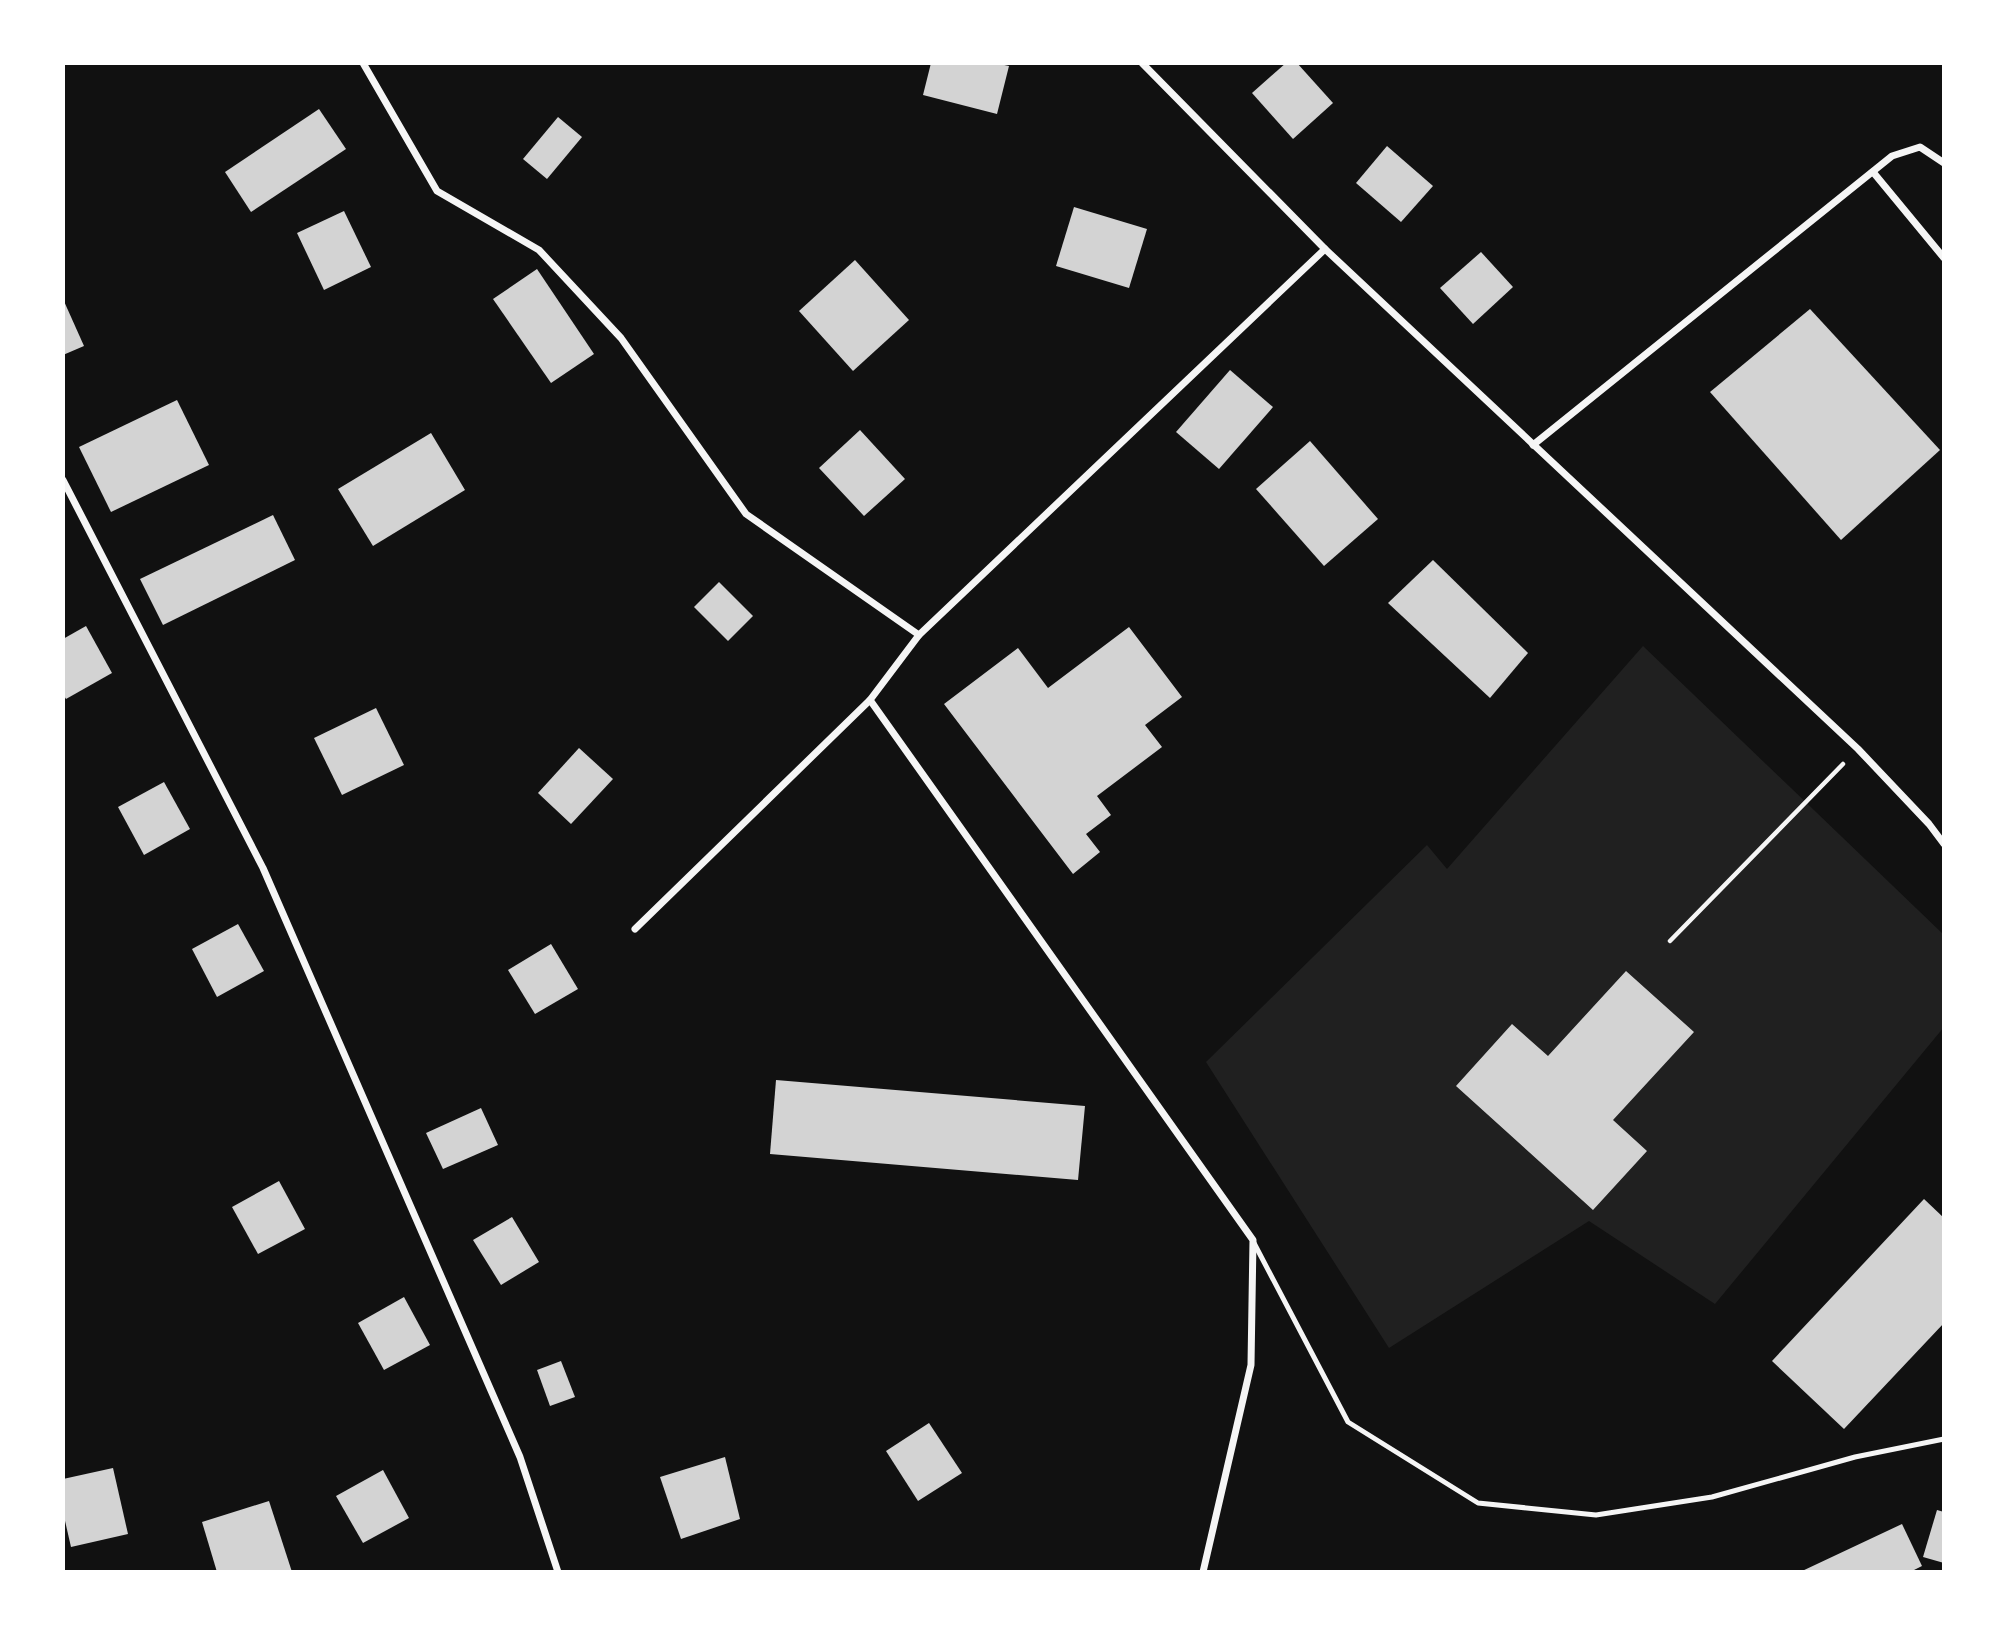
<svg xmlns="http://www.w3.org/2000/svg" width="2007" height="1635" viewBox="0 0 2007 1635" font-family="'Open Sans',sans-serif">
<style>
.green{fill:#202020}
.building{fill:#d3d3d3}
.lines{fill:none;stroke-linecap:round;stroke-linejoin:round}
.path{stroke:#f5f5f5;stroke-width:4.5}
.service{stroke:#f5f5f5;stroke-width:5}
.minor{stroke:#f5f5f5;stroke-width:7}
</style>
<rect width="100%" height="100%" fill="#111"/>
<polygon class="green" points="1643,646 1944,935 1944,1027 1715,1304 1589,1221 1389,1348 1206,1062 1427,845 1447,869"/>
<g class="building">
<polygon points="931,63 995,63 1009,66 997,114 923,95"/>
<polygon points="1286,63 1297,63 1333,103 1293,139 1252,93"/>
<polygon points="319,109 346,149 251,212 225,172"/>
<polygon points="558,117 582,137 547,179 523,159"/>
<polygon points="1387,146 1433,186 1401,222 1356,183"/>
<polygon points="1074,207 1147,229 1129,288 1056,266"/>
<polygon points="344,211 371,267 324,290 297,233"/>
<polygon points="1481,252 1513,287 1473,324 1440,288"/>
<polygon points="855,260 909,320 853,371 799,311"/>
<polygon points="537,269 594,354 551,383 493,299"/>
<polygon points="63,299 84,346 63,355"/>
<polygon points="1810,309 1940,450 1841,540 1710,392"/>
<polygon points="1230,370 1273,407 1219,469 1176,432"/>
<polygon points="177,400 209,465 111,512 79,447"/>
<polygon points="860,430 905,479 864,516 819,468"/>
<polygon points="431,433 465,490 373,546 338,489"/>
<polygon points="1310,441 1378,519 1324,566 1256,489"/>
<polygon points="273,515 295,560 163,625 140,579"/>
<polygon points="1433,560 1528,653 1490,698 1388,603"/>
<polygon points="719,582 753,616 728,641 694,607"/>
<polygon points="86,626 112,673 66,699 63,694 63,639"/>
<polygon points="1129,627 1182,697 1145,725 1162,747 1097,796 1111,815 1086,834 1100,852 1073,874 944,704 1018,648 1048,688"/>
<polygon points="376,708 404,765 342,795 314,738"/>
<polygon points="579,748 613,779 571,824 538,793"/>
<polygon points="164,782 190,829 144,855 118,807"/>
<polygon points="238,924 264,971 217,997 192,949"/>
<polygon points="551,944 578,989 535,1014 508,970"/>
<polygon points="1626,971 1694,1032 1613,1120 1647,1151 1593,1210 1456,1086 1512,1024 1548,1056"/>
<polygon points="776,1080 1085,1106 1078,1180 770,1154"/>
<polygon points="481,1108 498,1145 443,1169 426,1133"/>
<polygon points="279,1181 305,1229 258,1254 232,1207"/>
<polygon points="1924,1199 1944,1218 1944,1323 1844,1429 1772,1361"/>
<polygon points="512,1217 539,1262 501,1285 473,1240"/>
<polygon points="404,1297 430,1345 384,1370 358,1323"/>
<polygon points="561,1361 575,1397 550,1406 537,1370"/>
<polygon points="929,1423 962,1473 918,1501 886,1451"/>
<polygon points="725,1457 740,1519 681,1539 660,1477"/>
<polygon points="113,1468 128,1534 71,1547 63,1512 63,1479"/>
<polygon points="383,1470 409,1518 363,1543 336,1496"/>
<polygon points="269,1501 292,1572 217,1572 202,1522"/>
<polygon points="1937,1510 1944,1512 1944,1563 1923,1557"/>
<polygon points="1902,1524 1922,1566 1910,1572 1800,1572"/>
</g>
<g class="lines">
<polyline class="path" points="1670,941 1843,764"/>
<polyline class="service" points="1254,1243 1348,1422 1478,1503 1596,1515 1712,1497 1855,1457 1944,1439"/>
<g class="minor">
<polyline points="363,63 437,191 539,250 621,338 746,514 919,635"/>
<polyline points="1142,63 1325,249 1858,749 1929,824 1944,844"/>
<polyline points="1873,172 1944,258"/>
<polyline points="1533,445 1892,156 1920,147 1944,163"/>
<polyline points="63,480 263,868 520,1457 558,1572"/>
<polyline points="870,700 1253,1240 1251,1365 1203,1572"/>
<polyline points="635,929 870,700 919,635 1325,249"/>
</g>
</g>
<rect width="2007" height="1635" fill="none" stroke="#ffffff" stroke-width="130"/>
</svg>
